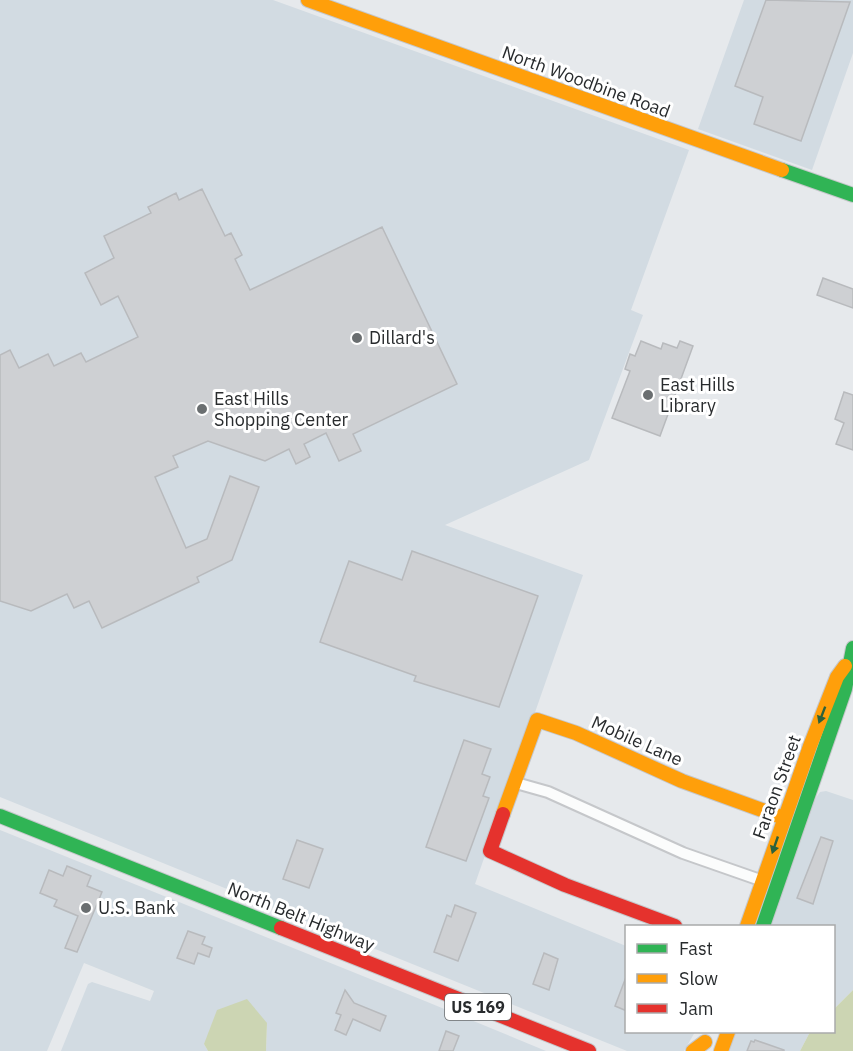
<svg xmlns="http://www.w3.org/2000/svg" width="853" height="1051" viewBox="0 0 853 1051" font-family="'IBM Plex Sans',sans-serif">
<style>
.built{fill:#d2dbe2}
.green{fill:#ccd5b3}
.building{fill:#ced0d3;stroke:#b8babd;stroke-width:1.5}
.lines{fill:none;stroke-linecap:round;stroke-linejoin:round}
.street-casing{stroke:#c5c7ca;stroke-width:14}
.fast-casing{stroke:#c5c7ca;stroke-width:16}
.slow-casing{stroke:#c5c7ca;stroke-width:16}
.jam-casing{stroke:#c5c7ca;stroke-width:16}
.street{stroke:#fbfcfc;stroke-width:10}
.fast{stroke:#30b455;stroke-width:14}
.slow{stroke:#ff9f0a;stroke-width:14}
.jam{stroke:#e5322d;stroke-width:14}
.oneway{fill:#2b623d}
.poi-dot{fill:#6a6e70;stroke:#fff;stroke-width:2}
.labels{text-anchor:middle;stroke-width:6;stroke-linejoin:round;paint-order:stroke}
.shield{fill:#fff;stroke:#686b6c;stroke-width:1.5}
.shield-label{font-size:16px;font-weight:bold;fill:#282b2d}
.street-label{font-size:18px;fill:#282b2d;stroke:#fff}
.poi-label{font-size:18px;fill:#282b2d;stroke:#fff;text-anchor:start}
</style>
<rect width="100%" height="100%" fill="#e6e9ec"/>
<g class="built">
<polygon points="0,0 273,0 689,150 631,310 643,315 589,460 445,525 583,575 475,884 626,946 626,1032 695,1032 684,1051 627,1051 0,797"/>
<polygon points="744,0 853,0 853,53 812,170 698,129"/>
<polygon points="826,791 853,800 853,990 834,1009 834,926 767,926 815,799 820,792"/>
<polygon points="0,830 425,1001 546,1051 266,1051 267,1023 204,1044 208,1051 61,1051 88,984 92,982 150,1001 154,991 84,963 47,1051 0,1051"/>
<polygon points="731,1032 810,1032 800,1051 724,1051"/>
</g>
<g class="green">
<polygon points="853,990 853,1051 800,1051 810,1032 834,1032 834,1009"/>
<polygon points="247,999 267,1023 266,1051 208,1051 204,1044 217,1010"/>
</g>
<g class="building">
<polygon points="766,0 850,2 801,141 754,124 763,97 735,86"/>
<polygon points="202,189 225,236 231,233 242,255 235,259 250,290 382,227 457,384 353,434 361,451 339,461 326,433 304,444 310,457 296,464 289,449 265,461 208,441 173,456 178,467 155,477 186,548 207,539 230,476 259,487 232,560 197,577 199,582 102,628 89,601 74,608 67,594 31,611 0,601 0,355 10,350 19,368 48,354 54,366 81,353 86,362 138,337 118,296 101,305 85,273 114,258 104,236 151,213 148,207 176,193 179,200"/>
<polygon points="823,278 853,289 853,308 817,295"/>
<polygon points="641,341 661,349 663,343 677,348 680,341 693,346 660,436 612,418 630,371 625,369 630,354 635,356"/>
<polygon points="844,392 853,395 853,450 836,444 844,423 835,419"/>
<polygon points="412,551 538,596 499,707 414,681 416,676 320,642 349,561 402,580"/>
<polygon points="464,740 491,749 482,774 490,777 483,796 489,798 466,861 426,847"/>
<polygon points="821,837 833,841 813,904 797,898"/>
<polygon points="297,840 323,849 309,888 283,879"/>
<polygon points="67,866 91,876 87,886 102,892 77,952 65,948 78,916 54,906 57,900 40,893 49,870 63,876"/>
<polygon points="455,905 476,913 458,961 434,952 447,915 451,917"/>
<polygon points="188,931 205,937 202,944 212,948 209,957 198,953 194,964 177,958"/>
<polygon points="544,953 558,959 549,990 533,984"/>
<polygon points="626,977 627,977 627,1011 615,1006"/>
<polygon points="345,990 354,1003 386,1016 380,1031 353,1019 346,1035 335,1030 341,1015 336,1013"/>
<polygon points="446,1031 459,1036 453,1051 439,1051"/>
<polygon points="755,1040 784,1050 784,1051 747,1051 751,1041 754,1042"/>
</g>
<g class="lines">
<g class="street-casing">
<polyline id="street" points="516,783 548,792 683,853 763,881"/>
</g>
<g class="fast-casing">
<g id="fast">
<polyline points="782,170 853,195"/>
<polyline points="0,816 281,928"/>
<polyline points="763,926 845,689 853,648"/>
</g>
</g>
<g class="slow-casing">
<g id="slow">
<polyline points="308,0 782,170"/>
<polyline points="503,814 537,720 576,733 682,781 784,818"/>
<polyline points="747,926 810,746 837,677 845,666"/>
<polyline points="693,1051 705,1042"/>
<polyline points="721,1051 728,1032"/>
</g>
</g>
<g class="jam-casing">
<g id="jam">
<polyline points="503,814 490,851 565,885 675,926"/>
<polyline points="281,928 589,1051"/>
</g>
</g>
<use href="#street" class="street"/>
<use href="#fast" class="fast"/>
<use href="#slow" class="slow"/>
<use href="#jam" class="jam"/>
</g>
<defs><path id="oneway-solid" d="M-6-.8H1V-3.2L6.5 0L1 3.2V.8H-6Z" transform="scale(1.5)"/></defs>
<g class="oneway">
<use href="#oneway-solid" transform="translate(822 715) rotate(111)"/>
<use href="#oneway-solid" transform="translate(775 845) rotate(109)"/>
</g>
<g class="poi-dot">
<circle cx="357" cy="338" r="6"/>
<circle cx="648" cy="395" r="6"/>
<circle cx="202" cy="409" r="6"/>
<circle cx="86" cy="908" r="6"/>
</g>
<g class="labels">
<rect class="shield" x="445" y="994" width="66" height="26" rx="4.5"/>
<g class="shield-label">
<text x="478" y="1013">US 169</text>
</g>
<g class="street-label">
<text transform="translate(586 82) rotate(20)" y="6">North Woodbine Road</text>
<text transform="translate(637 741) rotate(24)" y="6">Mobile Lane</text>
<text transform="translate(777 787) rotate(-70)" y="6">Faraon Street</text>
<text transform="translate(301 917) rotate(22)" y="6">North Belt Highway</text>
</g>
<g class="poi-label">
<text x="369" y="344">Dillard's</text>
<text x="660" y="391">East Hills<tspan x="660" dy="21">Library</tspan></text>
<text x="214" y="405">East Hills<tspan x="214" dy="21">Shopping Center</tspan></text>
<text x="98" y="914">U.S. Bank</text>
</g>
</g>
<rect x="625" y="925" width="210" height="108" fill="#ffffff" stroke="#a9aaab" stroke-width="1.5"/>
<rect x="637" y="944" width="30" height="9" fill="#30b455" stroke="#a9aaab" stroke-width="1.5"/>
<text x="679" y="955" font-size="18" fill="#282b2d">Fast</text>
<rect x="637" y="974" width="30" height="9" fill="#ff9f0a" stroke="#a9aaab" stroke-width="1.5"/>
<text x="679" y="985" font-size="18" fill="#282b2d">Slow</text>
<rect x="637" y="1004" width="30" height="9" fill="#e5322d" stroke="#a9aaab" stroke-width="1.5"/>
<text x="679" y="1015" font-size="18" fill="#282b2d">Jam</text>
</svg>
